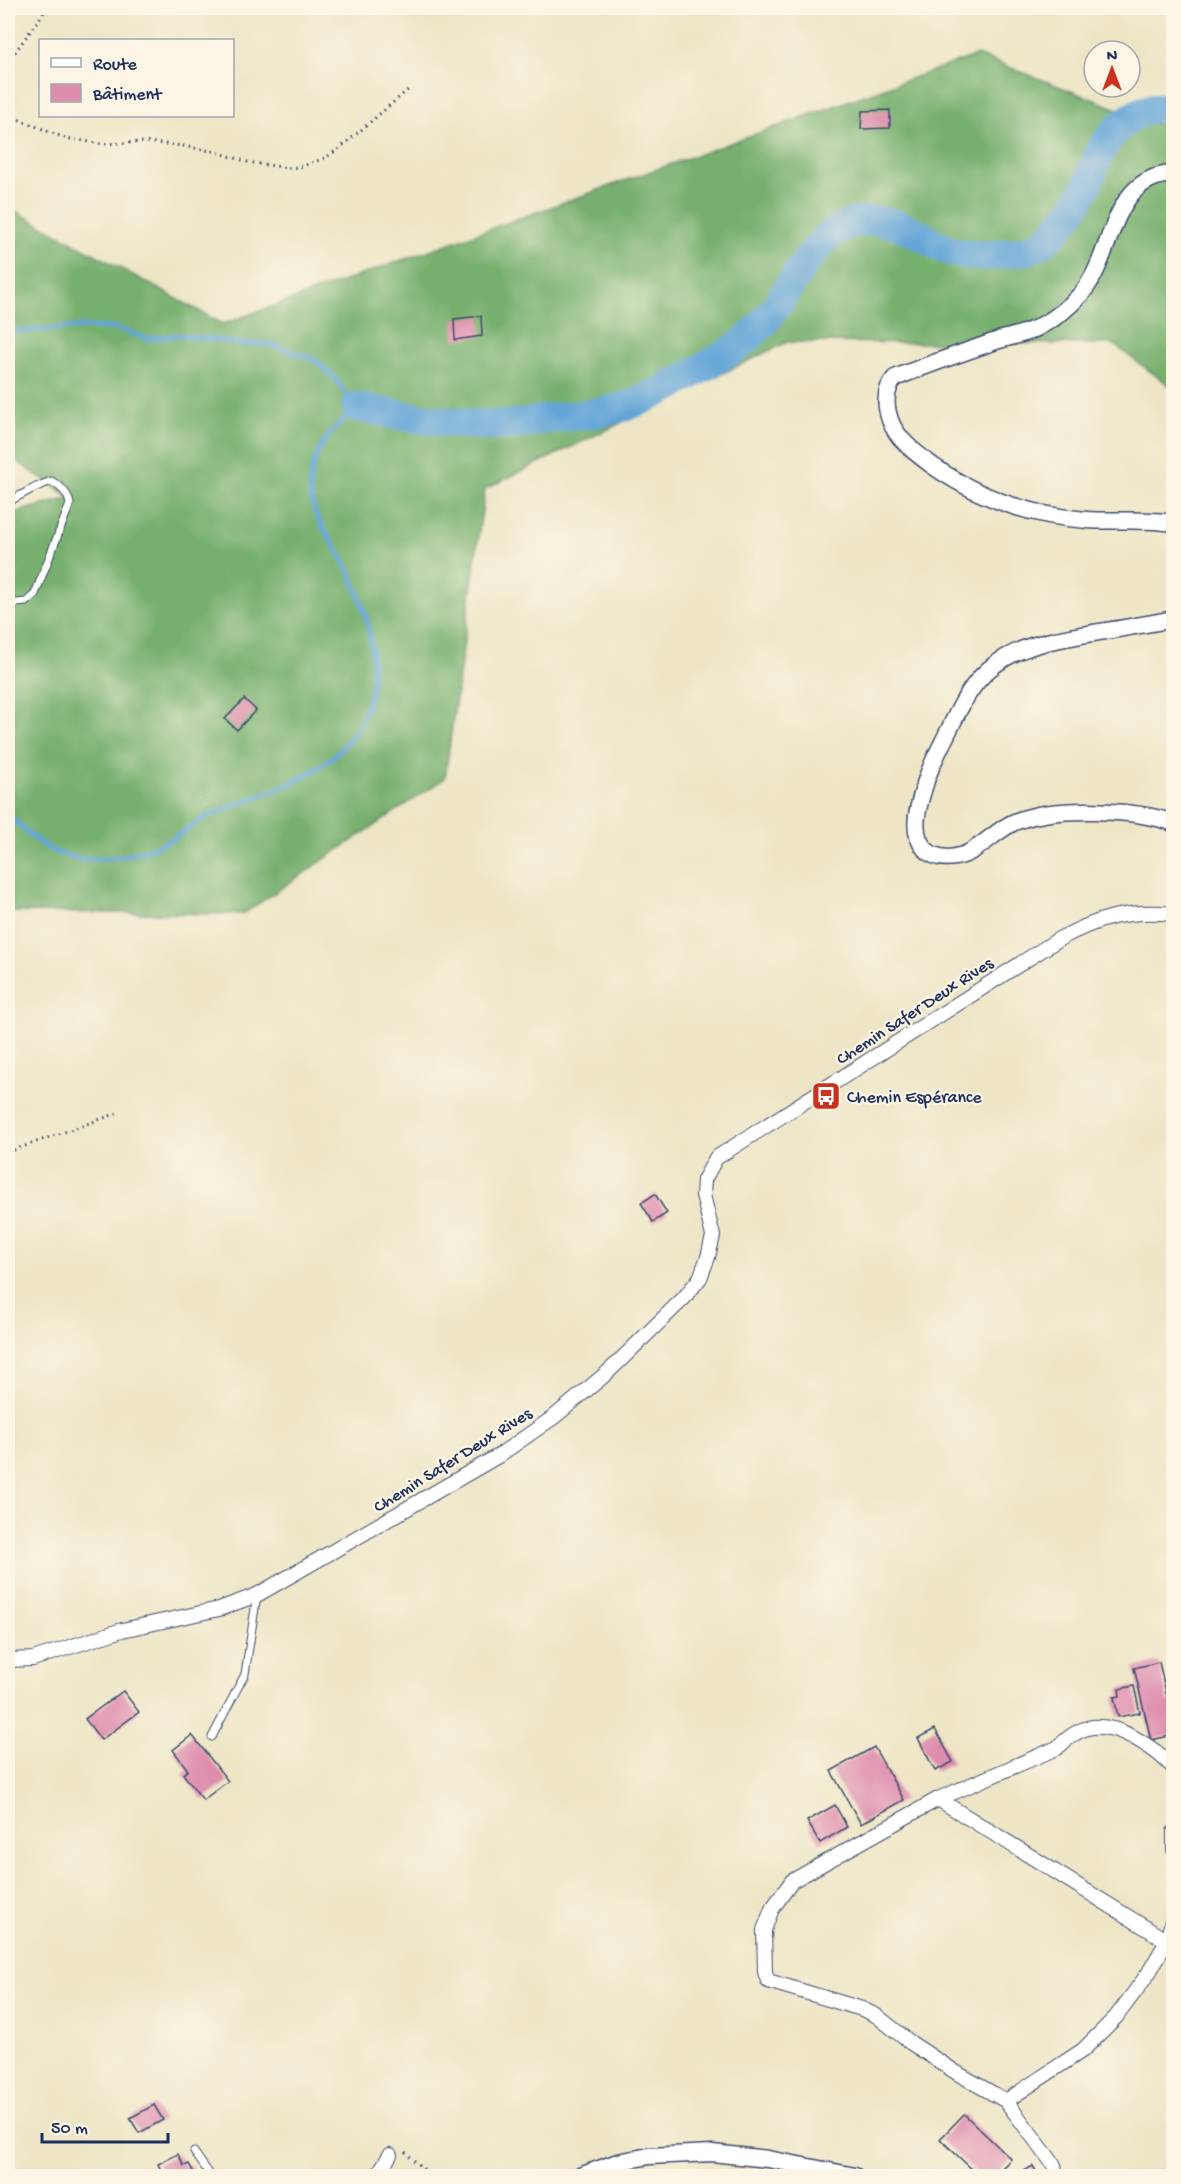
<svg xmlns="http://www.w3.org/2000/svg" width="1181" height="2184" viewBox="0 0 1181 2184" font-family="'Gochi Hand',sans-serif">
<style>
.forest{fill:#77b06e;stroke:#497066;stroke-width:1.5}
.lines{fill:none;stroke-linecap:round;stroke-linejoin:round}
.stream{stroke:#64a5d7;stroke-width:5}
.river{stroke:#64a5d7;stroke-width:30}
.building{fill:#de8dad}
.service-casing{stroke:#3a4a6d;stroke-width:9}
.minor-casing{stroke:#3a4a6d;stroke-width:16}
.tertiary-casing{stroke:#3a4a6d;stroke-width:19}
.path{stroke:#3a4a6d;stroke-width:3;stroke-dasharray:1.5 4.5;stroke-linecap:butt}
.service{stroke:#fff;stroke-width:7}
.minor{stroke:#fff;stroke-width:14}
.tertiary{stroke:#fff;stroke-width:16}
.labels{text-anchor:middle;stroke-width:4.5;stroke-linejoin:round;paint-order:stroke}
.street-label{font-size:18px;fill:#1b2f5e;stroke:#fcf5e5}
.poi-label{font-size:18px;fill:#1b2f5e;stroke:#fcf5e5;text-anchor:start}
</style>
<rect width="100%" height="100%" fill="#fcf5e5"/>
<filter id="ink" filterUnits="userSpaceOnUse"><feTurbulence type="fractalNoise" baseFrequency=".0167" numOctaves="2"/><feDisplacementMap in="SourceGraphic" scale="12" xChannelSelector="R" yChannelSelector="G"/><feConvolveMatrix kernelMatrix="1 2 1 2 8 2 1 2 1" color-interpolation-filters="sRGB"/></filter>
<filter id="wash" filterUnits="userSpaceOnUse"><feTurbulence type="fractalNoise" baseFrequency=".008" numOctaves="4" result="noise"/><feDisplacementMap in="SourceGraphic" scale="24" xChannelSelector="R" yChannelSelector="G"/><feGaussianBlur stdDeviation="1.35" result="paint"/><feColorMatrix in="noise" values="0 0 0 0 0 0 0 0 0 0 0 0 0 0 0 0 0 1.4 0 .05"/><feComposite in="paint" operator="in"/></filter>
<g filter="url(#wash)">
<rect width="100%" height="100%" fill="#ede5c5"/>
<polygon class="forest" points="977,55 1173,130 1173,388 1113,344 787,342 485,489 445,778 243,914 8,912 8,514 70,498 8,455 8,207 223,324"/>
<g class="lines">
<path class="stream" d="M8,332l73,-5 35,1 33,11 29,-4 68,9h22l44,14 19,16 26,33c-25,22 -46,43 -47,79 -1,29 22,53 35,77 29,56 45,140 -5,187 -37,36 -81,44 -125,63 -17,7 -31,20 -47,28 -36,17 -90,29 -126,3 -12,-8 -23,-20 -34,-29"/>
<path class="river" d="M357,407c50,10 109,21 160,17 13,-1 26,-5 38,-6 23,-3 46,-4 68,-11 25,-8 51,-22 74,-36 21,-12 43,-24 60,-41 29,-29 51,-88 87,-104 21,-9 46,-6 66,4 15,6 28,18 43,22 16,5 32,4 49,2 11,-1 27,-3 37,-9 16,-10 32,-32 42,-48 8,-13 12,-30 19,-45 13,-24 45,-54 74,-41"/>
</g>
<g id="blocks">
<g class="building">
<polygon points="890,110 890,128 861,129 862,111"/>
<polygon points="481,316 482,336 455,340 454,319"/>
<polygon points="244,699 256,710 237,730 225,719"/>
<polygon points="655,1194 667,1213 653,1222 641,1203"/>
<polygon points="1159,1662 1168,1701 1174,1700 1174,1735 1151,1740 1134,1668"/>
<polygon points="1134,1686 1140,1713 1118,1717 1114,1697 1120,1696 1119,1689"/>
<polygon points="123,1691 139,1712 101,1740 85,1719"/>
<polygon points="935,1729 953,1762 935,1771 918,1738"/>
<polygon points="192,1735 228,1781 203,1800 183,1774 188,1770 173,1750"/>
<polygon points="874,1747 904,1800 861,1824 831,1771"/>
<polygon points="835,1805 847,1827 820,1843 807,1821"/>
<polygon points="154,2105 163,2120 139,2133 130,2118"/>
<polygon points="964,2114 1011,2159 994,2176 979,2176 940,2139"/>
<polygon points="178,2154 184,2166 189,2164 196,2176 164,2176 158,2164"/>
<polygon points="1033,2166 1039,2176 1046,2172 1048,2176 1015,2176"/>
</g>
</g>
</g>
<g filter="url(#ink)">
<use href="#blocks" fill-opacity="0" stroke="#3a4a6d" stroke-width="1.5"/>
<g class="lines">
<g class="service-casing">
<g id="service">
<path d="M8,502l26,-14 17,-7c10,5 17,12 19,23l-35,90 -9,8 -18,2"/>
<polyline points="212,1737 245,1674 257,1595"/>
<polyline points="194,2152 211,2176"/>
</g>
</g>
<g class="minor-casing">
<g id="minor">
<path d="M8,1660l25,-1 89,-29 97,-21 38,-14 241,-139 56,-39 53,-44 77,-75 16,-20 8,-21 5,-21 -10,-41 1,-15 12,-22 343,-219c40,-21 69,-30 115,-25"/>
<polyline points="938,1799 1167,1941 1172,1946"/>
<polyline points="1174,1832 1174,1850"/>
<path d="M1006,2101l-49,-28 -46,-30 -34,-27 -15,-7 -94,-28 -3,-9 -1,-42 8,-21 20,-28 146,-82 119,-51c9,-8 18,-17 31,-20 28,-7 67,20 86,40"/>
<polyline points="377,2176 390,2155"/>
<polyline points="1056,2176 1054,2165 1006,2101 1083,2050 1116,2017 1148,1974 1167,1941 1174,1914"/>
</g>
</g>
<g class="tertiary-casing">
<g id="tertiary">
<path d="M1174,174c-65,2 -59,82 -93,120 -10,11 -25,24 -39,31 -12,8 -29,11 -43,15 -35,12 -70,24 -104,38 -11,12 -10,27 -5,42 7,20 27,34 43,46 46,32 98,50 154,54 29,2 58,-2 87,3"/>
<path d="M1174,619c-27,5 -54,10 -81,14 -38,7 -75,11 -105,37 -18,16 -29,39 -39,60 -9,18 -19,36 -24,54 -6,20 -16,47 0,65 8,8 19,10 30,8 23,-3 40,-28 62,-36 39,-15 117,-12 157,2"/>
<polyline points="580,2176 618,2162 649,2156 712,2153 768,2159 855,2176"/>
</g>
</g>
<g class="path">
<polyline points="8,62 47,8"/>
<polyline points="8,115 65,138 103,144 145,142 183,146 216,152 248,162 288,168 300,167 325,158 340,148 409,89"/>
<polyline points="8,1152 118,1113"/>
<polyline points="405,2152 431,2176"/>
</g>
<use href="#service" class="service"/>
<use href="#minor" class="minor"/>
<use href="#tertiary" class="tertiary"/>
</g>
</g>
<defs>
<g id="bus-square" transform="scale(1.5)"><rect x="-9" y="-9" width="18" height="18" rx="4" fill="#c8321e" stroke="#fcf5e5"/><path d="M-5-6H5V4H4V6H2V4H-2V6H-4V4H-5ZM-3.5-4V0h7V-4ZM-3.5 1.2v1.5H-2V1.2ZM2 1.2v1.5H3.5V1.2Z" fill="#fff"/></g>
</defs>
<g fill-rule="evenodd">
<use href="#bus-square" x="826" y="1096"/>
</g>
<g class="labels">
<g class="street-label">
<text transform="translate(914 1010) rotate(-33)" y="6">Chemin Safer Deux Rives</text>
<text transform="translate(452 1459) rotate(-32)" y="6">Chemin Safer Deux Rives</text>
</g>
<g class="poi-label">
<text x="847" y="1102">Chemin Espérance</text>
</g>
</g>
<rect width="1181" height="2184" fill="none" stroke="#fcf5e5" stroke-width="30"/>
<rect x="39" y="39" width="195" height="78" fill="#fcf5e5" stroke="#a2a6af" stroke-width="1.5"/>
<rect x="51" y="58" width="30" height="9" fill="#ffffff" stroke="#a2a6af" stroke-width="1.5"/>
<text x="93" y="69" font-size="18" fill="#1b2f5e">Route</text>
<rect x="51" y="84" width="30" height="18" fill="#de8dad" stroke="#a2a6af" stroke-width="1.5"/>
<text x="93" y="99" font-size="18" fill="#1b2f5e">Bâtiment</text>
<g transform="translate(1112 69)"><circle r="28" fill="#fcf5e5" stroke="#a2a6af" stroke-width="1.5"/>
<path d="M0-4.5L10 22L0 15L-10 22Z" fill="#c8321e"/>
<text y="-9" font-size="16" font-weight="bold" text-anchor="middle" fill="#1b2f5e">N</text>
</g>
<path d="M42 2133v9h126v-9" fill="none" stroke="#1b2f5e" stroke-width="3"/>
<text x="51" y="2133" font-size="18" fill="#1b2f5e" stroke="#fcf5e5" stroke-width="4.5" paint-order="stroke">50 m</text>
</svg>
